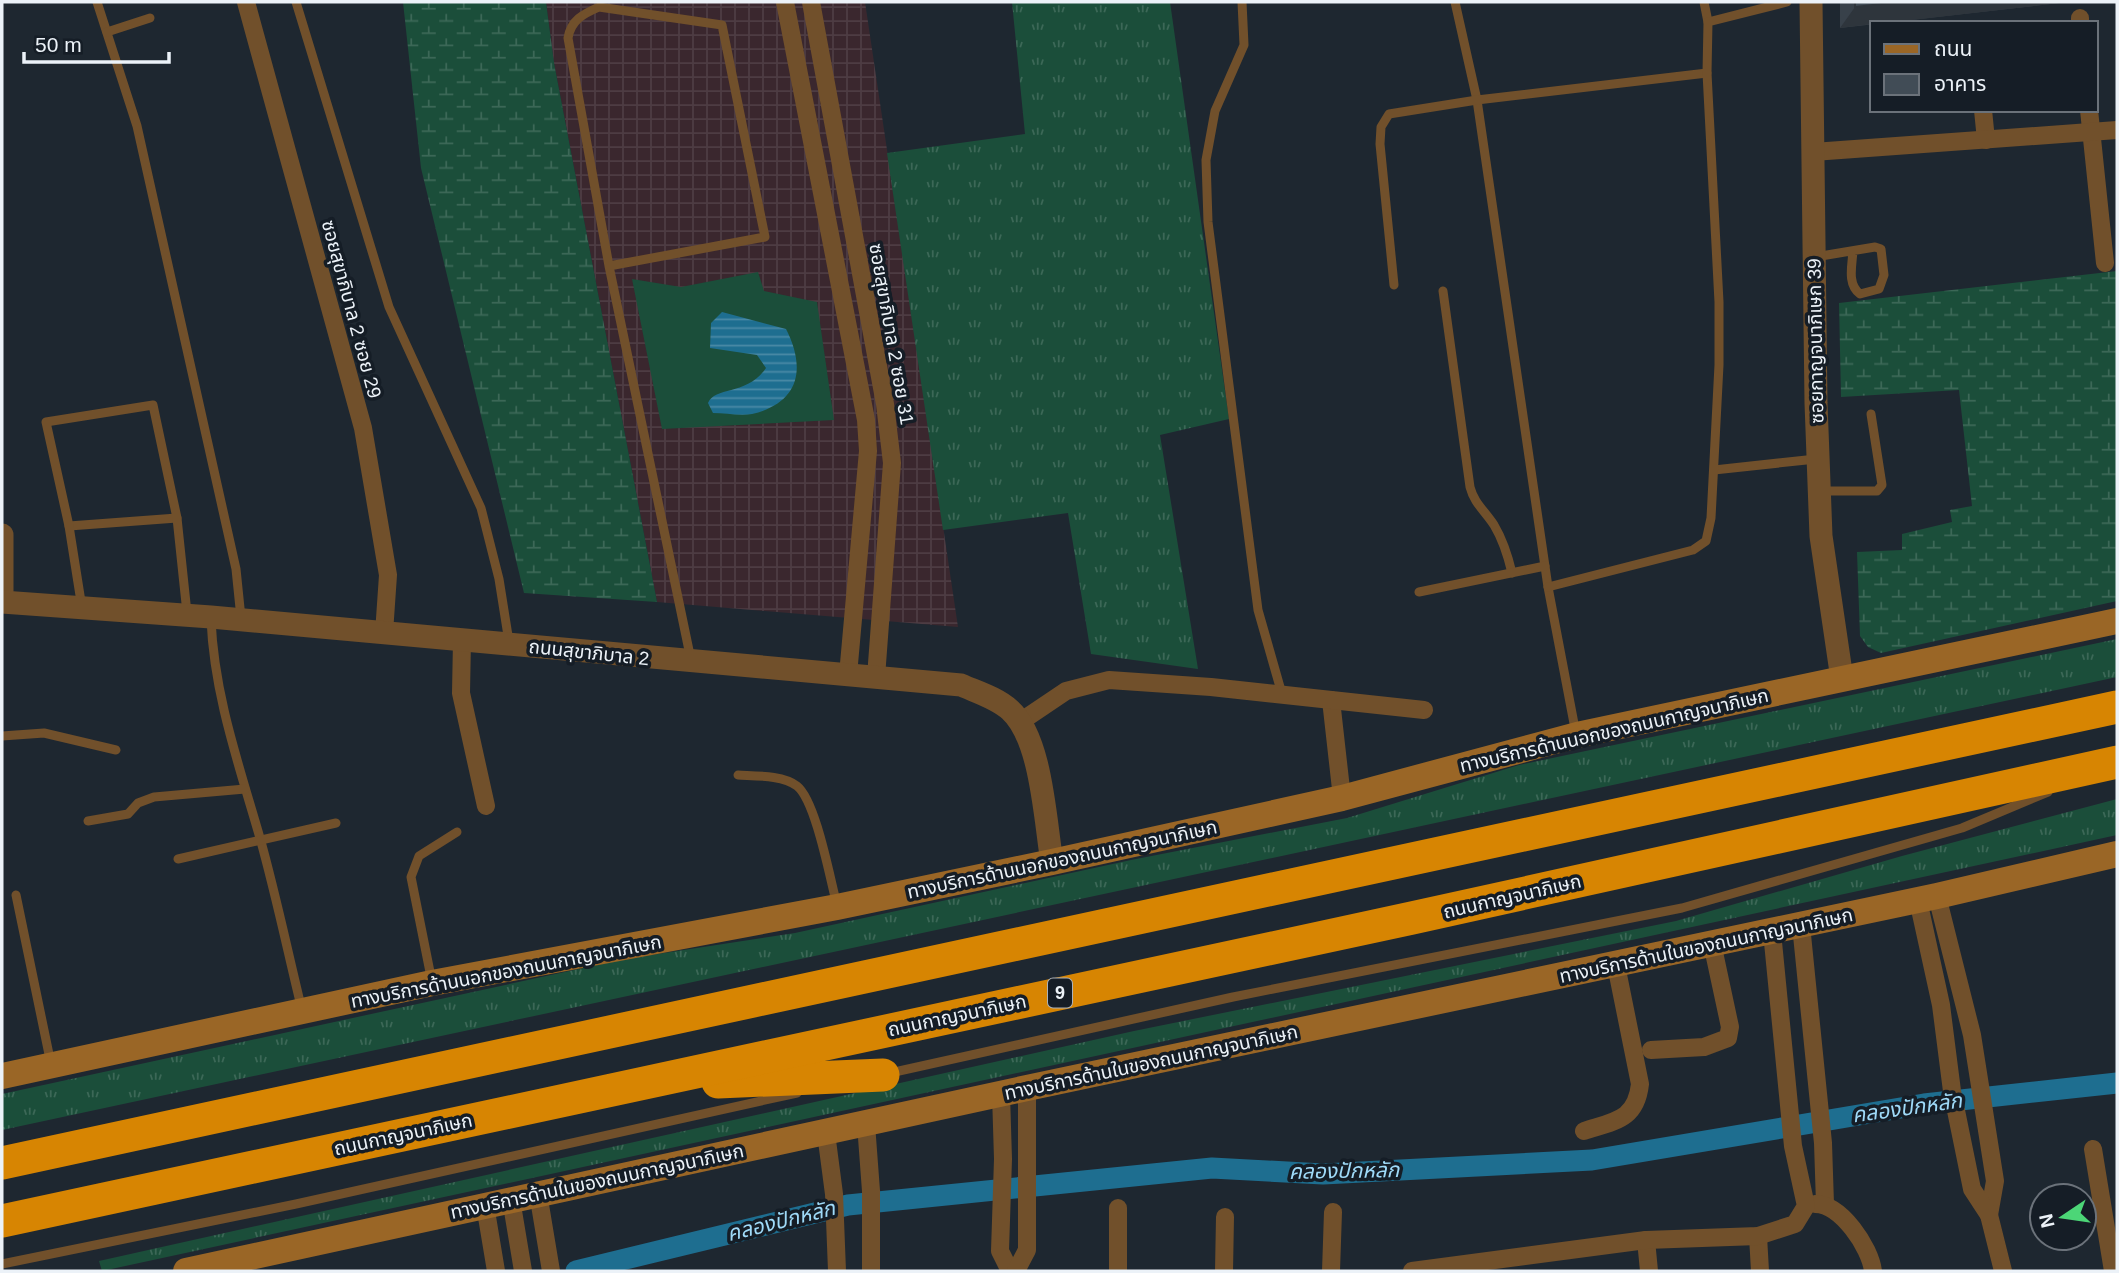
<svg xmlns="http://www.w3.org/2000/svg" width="2119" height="1273" viewBox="0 0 2119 1273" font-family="Helvetica,'Noto Sans Thai',sans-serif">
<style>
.industrial{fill:url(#industrial-grid)}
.grass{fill:url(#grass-tufts)}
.wetland{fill:url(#wetland-marsh)}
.garden{fill:#1b4e3a}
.water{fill:url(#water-rules)}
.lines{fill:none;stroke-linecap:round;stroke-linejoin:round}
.canal{stroke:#1e6e90;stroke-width:21}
.service{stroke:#71502b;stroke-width:9}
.minor{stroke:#71502b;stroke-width:18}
.tertiary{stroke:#71502b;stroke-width:23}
.secondary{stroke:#9a6626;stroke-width:26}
.motorway{stroke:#d78502;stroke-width:33}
.wall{fill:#38414a}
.shaded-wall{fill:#2e353c}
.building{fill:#414c56;stroke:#2e353c;stroke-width:2}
.labels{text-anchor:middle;stroke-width:7;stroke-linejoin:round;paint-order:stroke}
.shield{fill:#151d26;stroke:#acb2b9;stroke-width:2}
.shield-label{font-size:18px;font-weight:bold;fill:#ecf2f8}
.street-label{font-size:19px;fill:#ecf2f8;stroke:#151d26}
.water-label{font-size:21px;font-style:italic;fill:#9fdaf8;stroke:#151d26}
</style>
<defs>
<pattern id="industrial-grid" width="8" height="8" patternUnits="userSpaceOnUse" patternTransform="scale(1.75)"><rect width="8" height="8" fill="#3a272e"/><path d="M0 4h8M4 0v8" fill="none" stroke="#4d3c43"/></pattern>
<pattern id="grass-tufts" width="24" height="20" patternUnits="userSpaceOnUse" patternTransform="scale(1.75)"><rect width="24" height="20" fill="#1b4e3a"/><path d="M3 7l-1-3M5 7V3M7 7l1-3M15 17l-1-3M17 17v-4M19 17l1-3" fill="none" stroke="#3c6857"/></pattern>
<pattern id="wetland-marsh" width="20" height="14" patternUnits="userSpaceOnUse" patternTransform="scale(1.75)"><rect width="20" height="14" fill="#1b4e3a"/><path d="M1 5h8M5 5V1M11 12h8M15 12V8" fill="none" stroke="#3c6857"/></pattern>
<pattern id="water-rules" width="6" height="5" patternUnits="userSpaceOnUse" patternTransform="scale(1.75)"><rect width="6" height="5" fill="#1e6e90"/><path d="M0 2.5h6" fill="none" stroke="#4a8aa6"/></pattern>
</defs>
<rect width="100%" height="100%" fill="#1e2730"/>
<polygon class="industrial" points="546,2 865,2 958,627 657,602 554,63"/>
<g class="grass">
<polygon points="1012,2 1170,2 1229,419 1160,435 1198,669 1091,654 1068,513 943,530 887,153 1025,134"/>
<polygon points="2117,639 2117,677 2,1130 2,1094 625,959 795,933 1131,860 1347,818 1519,765"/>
<polygon points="2117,799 2117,835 102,1271 99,1261 1134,1031 1676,921 1902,856"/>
</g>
<g class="wetland">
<polygon points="403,2 546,2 554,63 657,602 524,593 421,168"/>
<polygon points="2117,271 2117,601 1881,653 1868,647 1860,636 1857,552 1902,550 1902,534 1952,522 1950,510 1972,506 1959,390 1841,397 1839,303"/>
</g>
<polygon class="garden" points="758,272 764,291 817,302 834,420 662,429 632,279 681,287"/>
<path class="water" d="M722,312l64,17c20,39 14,74 -34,85 -12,2 -27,-1 -39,-1l-5,-10c7,-17 39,-7 58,-35l-9,-13 -47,-7 1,-25z"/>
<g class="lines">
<polyline class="canal" points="576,1271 848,1205 1212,1168 1323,1174 1592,1160 1924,1104 2117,1083"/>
<g class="service">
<polyline points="97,2 137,126 236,569 241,618"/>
<polyline points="296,2 389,307 481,508 499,579 509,642"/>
<polyline points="1242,2 1244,45 1215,111 1206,160 1208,222 1258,610 1282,694"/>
<polyline points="1455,2 1477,100 1548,587 1576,734"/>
<polyline points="1704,2 1708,22"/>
<polyline points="107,32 150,18"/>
<path d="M1815,257l60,-10 6,2 3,26 -5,14 -19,5c-13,-10 -8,-28 -7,-43"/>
<path d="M609,266l156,-29 -43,-212 -123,-18c-16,7 -28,13 -31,31l41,228 82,394"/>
<polyline points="1394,285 1380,144 1381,127 1389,114 1477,100 1707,73"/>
<path d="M1443,291l27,196c4,16 15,24 24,38 9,15 14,31 18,48"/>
<polyline points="1714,470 1816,459"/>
<polyline points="1821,491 1877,491 1882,485 1871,414"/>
<polyline points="69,526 177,518"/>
<polyline points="1548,587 1693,550 1706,541 1711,518 1719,365 1719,302 1707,73 1708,22 1787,2"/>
<polyline points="1419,592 1545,566"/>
<polyline points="82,608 69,526 46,422 153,405 177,518 187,613"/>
<path d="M211,619c3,76 28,146 49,219 16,57 28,115 42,172"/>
<polyline points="2,736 44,733 116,750"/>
<path d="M738,775c17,1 45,0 59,11 19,15 33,93 40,119"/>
<polyline points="88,821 128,814 138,803 154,797 245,789"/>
<polyline points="178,859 336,823"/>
<polyline points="16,895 51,1064"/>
<polyline points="432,982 411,877 419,856 457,832"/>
<polyline points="890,1073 1233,997 1682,908 1962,828 2048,792"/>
<polyline points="2,1264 296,1204 797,1093"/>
</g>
<g class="minor">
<polyline points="246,2 363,428 388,575 384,633"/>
<polyline points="785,2 866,420 868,451 848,675"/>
<polyline points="811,2 885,404 892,463 876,677"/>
<polyline points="2080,18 2080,23"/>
<polyline points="1983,110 1986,140"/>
<polyline points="2089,110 2105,263"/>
<polyline points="1813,152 2117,130"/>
<polyline points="462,640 461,693 486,806"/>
<polyline points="1331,700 1342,798"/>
<polyline points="1020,722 1066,691 1109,680 1211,687 1424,710"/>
<polyline points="1937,896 1972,1035 1995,1181 1989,1215"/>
<polyline points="1918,900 1941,1005 1952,1091 1972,1189 1989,1215 2003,1271"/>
<polyline points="1801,925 1823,1143 1825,1204"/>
<polyline points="1651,1050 1704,1047 1728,1038 1730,1027 1712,943"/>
<polyline points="1001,1094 1003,1159 1000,1251 1010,1271"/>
<polyline points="866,1124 871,1191 871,1271"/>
<path d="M1584,1131c31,-10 52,-11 56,-47l-24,-119"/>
<polyline points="826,1133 834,1194 837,1271"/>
<polyline points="2093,1149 2113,1271"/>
<polyline points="538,1193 551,1271"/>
<polyline points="511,1199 523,1271"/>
<path d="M1815,1204c26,0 55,43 58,67"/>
<polyline points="485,1205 496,1271"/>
<polyline points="1118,1208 1118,1271"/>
<polyline points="1758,1236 1760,1271"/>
<polyline points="1646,1240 1649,1271"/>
<polyline points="1016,1271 1027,1250 1027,1088"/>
<polyline points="1224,1271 1225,1217"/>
<polyline points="1331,1271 1333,1212"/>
<polyline points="1412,1271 1646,1240 1758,1236 1795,1224 1806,1206 1793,1146 1772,932"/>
</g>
<g class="tertiary">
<polyline points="1811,2 1816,403 1821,536 1842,679"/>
<polyline points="2,535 2,591"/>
<path d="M2,602l209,15 750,68c16,7 36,13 49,25 32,29 35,111 42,152"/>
</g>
<g class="secondary">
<polyline points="2,1076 432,983 837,907 1052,862 1342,798 1577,735 2117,621"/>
<polyline points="186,1271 1027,1088 1937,896 2117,854"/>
</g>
<g class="motorway">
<polyline points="718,1082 883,1075"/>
<polyline points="2,1163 2117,707"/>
<polyline points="2,1221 1412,918 2117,762"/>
</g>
</g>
<polygon class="wall" points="1840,2 2068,2 1840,28"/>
<polygon class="shaded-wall" points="1899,2 2068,2 1886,23 1872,23 1872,24 1840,28 1855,7"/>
<polygon class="building" points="1855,2 1899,2 1855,7"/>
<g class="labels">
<rect class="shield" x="1048" y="978.5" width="24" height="29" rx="5"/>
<g class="shield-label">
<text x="1060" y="999">9</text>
</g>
<g class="street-label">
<text transform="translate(352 309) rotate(75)" y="7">ซอยสุขาภิบาล 2 ซอย 29</text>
<text transform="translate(892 334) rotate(80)" y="7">ซอยสุขาภิบาล 2 ซอย 31</text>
<text transform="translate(1815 341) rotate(-91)" y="7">ซอยกาญจนาภิเษก 39</text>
<text transform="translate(589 652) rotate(6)" y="7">ถนนสุขาภิบาล 2</text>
<text transform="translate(1614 730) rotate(-13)" y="7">ทางบริการด้านนอกของถนนกาญจนาภิเษก</text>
<text transform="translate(1062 859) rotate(-12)" y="7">ทางบริการด้านนอกของถนนกาญจนาภิเษก</text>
<text transform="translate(1512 896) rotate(-13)" y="7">ถนนกาญจนาภิเษก</text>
<text transform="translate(1706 945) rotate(-12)" y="7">ทางบริการด้านในของถนนกาญจนาภิเษก</text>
<text transform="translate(506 971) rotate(-11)" y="7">ทางบริการด้านนอกของถนนกาญจนาภิเษก</text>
<text transform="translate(957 1015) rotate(-12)" y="7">ถนนกาญจนาภิเษก</text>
<text transform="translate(1151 1062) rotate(-12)" y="7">ทางบริการด้านในของถนนกาญจนาภิเษก</text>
<text transform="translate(403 1134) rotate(-12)" y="7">ถนนกาญจนาภิเษก</text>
<text transform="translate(597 1181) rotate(-12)" y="7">ทางบริการด้านในของถนนกาญจนาภิเษก</text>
</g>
<g class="water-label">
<text transform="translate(1907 1108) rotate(-8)" y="7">คลองปักหลัก</text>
<text transform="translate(1344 1171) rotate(-1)" y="7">คลองปักหลัก</text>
<text transform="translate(781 1221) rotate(-14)" y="7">คลองปักหลัก</text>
</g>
</g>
<rect width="2119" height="1273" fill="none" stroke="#ecf2f8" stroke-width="7"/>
<rect x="1870" y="21" width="228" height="91" fill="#151d26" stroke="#6b727a" stroke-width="2"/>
<rect x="1884" y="44" width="35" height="10" fill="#9a6626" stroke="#6b727a" stroke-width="2"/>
<text x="1934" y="56" font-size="21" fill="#ecf2f8">ถนน</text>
<rect x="1884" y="74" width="35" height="21" fill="#414c56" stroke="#6b727a" stroke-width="2"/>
<text x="1934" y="91" font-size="21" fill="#ecf2f8">อาคาร</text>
<g transform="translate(2063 1217) rotate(257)"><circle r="33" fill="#151d26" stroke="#6b727a" stroke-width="2"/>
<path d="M0-5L12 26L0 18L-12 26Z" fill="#4cd677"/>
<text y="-10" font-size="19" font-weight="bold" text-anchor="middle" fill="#ecf2f8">N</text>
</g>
<path d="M24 52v10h145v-10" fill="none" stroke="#ecf2f8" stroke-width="3.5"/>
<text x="35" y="52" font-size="21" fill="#ecf2f8" stroke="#151d26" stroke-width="5" paint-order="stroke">50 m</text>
</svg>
